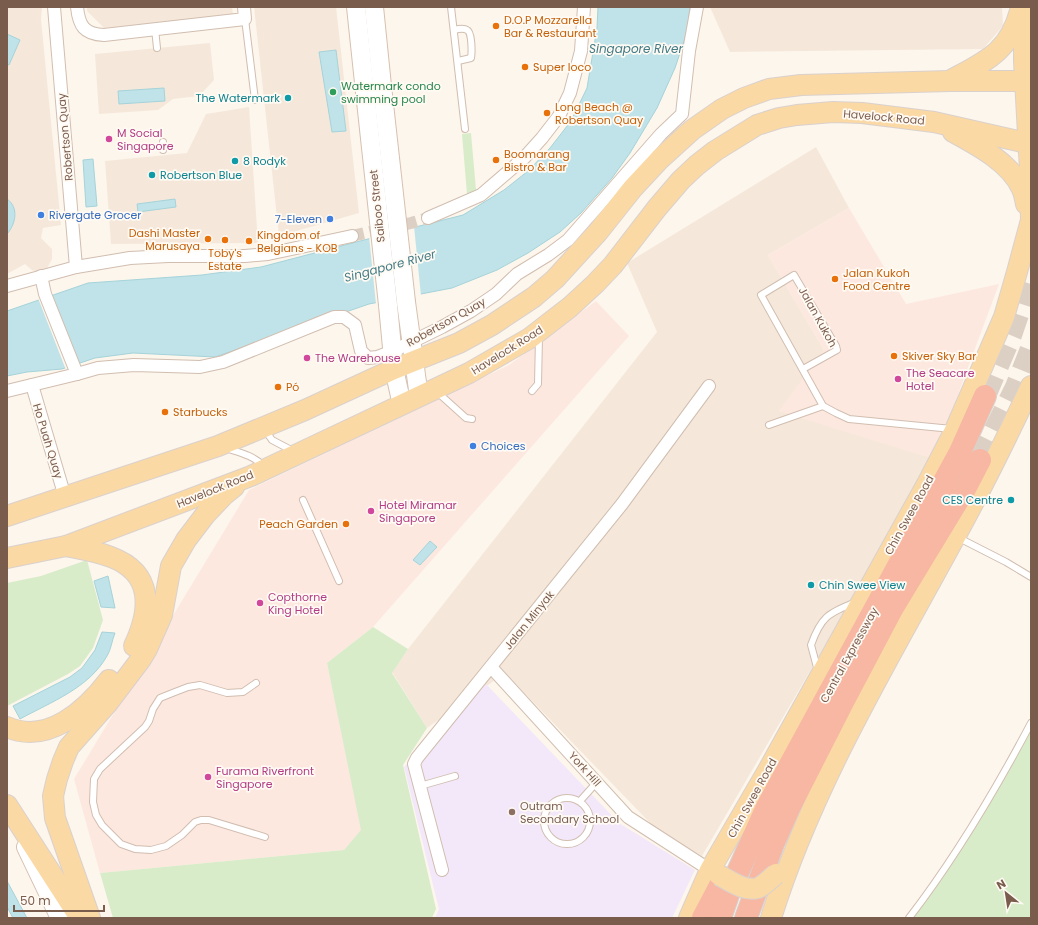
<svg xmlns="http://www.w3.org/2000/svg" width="1038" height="925" viewBox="0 0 1038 925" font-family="Poppins,sans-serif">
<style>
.residential{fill:#f5e8da}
.commercial{fill:#fde8e0}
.education{fill:#f3e8fa}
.green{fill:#d8ecc9}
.water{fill:#bfe3e8;stroke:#a5d3da}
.pier{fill:#fdf6ec}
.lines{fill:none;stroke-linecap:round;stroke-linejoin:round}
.street-tunnel{stroke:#dcd0c4;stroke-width:12;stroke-dasharray:12 6;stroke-linecap:butt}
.highway-tunnel{stroke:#dcd0c4;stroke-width:22;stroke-dasharray:22 11;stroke-linecap:butt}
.lane-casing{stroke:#d1beb0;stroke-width:8}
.street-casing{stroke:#d1beb0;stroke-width:14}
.secondary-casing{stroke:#d6c0b0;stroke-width:20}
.primary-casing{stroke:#dad1cd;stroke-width:22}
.highway-casing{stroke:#dad1cd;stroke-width:24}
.lane{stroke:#fff;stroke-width:6}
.street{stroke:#fff;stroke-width:12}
.secondary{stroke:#fff;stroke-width:18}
.primary{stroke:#fbd9a5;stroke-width:20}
.highway{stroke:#f7b7a3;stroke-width:22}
.secondary-bridge-casing{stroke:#d6c0b0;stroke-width:20;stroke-linecap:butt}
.primary-bridge-casing{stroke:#dad1cd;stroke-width:22;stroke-linecap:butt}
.secondary-bridge{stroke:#fff;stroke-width:18}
.primary-bridge{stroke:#fbd9a5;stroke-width:20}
.food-dot{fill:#e8710a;stroke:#fffaf3;stroke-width:1.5}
.leisure-dot{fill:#2e9e5b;stroke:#fffaf3;stroke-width:1.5}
.culture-dot{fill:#0f9aa8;stroke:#fffaf3;stroke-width:1.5}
.hotel-dot{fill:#d1479c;stroke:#fffaf3;stroke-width:1.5}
.shop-dot{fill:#3f7fe0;stroke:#fffaf3;stroke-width:1.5}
.education-dot{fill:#8d6e63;stroke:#fffaf3;stroke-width:1.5}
.labels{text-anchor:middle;stroke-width:3.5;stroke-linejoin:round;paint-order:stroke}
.food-label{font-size:11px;fill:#c56008;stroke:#fffaf3;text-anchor:start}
.leisure-label{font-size:11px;fill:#27864d;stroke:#fffaf3;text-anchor:start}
.culture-label{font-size:11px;fill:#0d838f;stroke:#fffaf3;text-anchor:start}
.street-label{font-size:11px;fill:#7a5c4d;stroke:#fffaf3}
.hotel-label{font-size:11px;fill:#b23c85;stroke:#fffaf3;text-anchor:start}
.shop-label{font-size:11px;fill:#366cbe;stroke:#fffaf3;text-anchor:start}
.education-label{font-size:11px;fill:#785e54;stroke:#fffaf3;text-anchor:start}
.water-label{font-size:12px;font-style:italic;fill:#437c86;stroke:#fffaf3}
</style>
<rect width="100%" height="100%" fill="#fdf6ec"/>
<g class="residential">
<polygon points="7,7 42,7 41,19 61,225 43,228 41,238 52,249 52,259 46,270 37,272 32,270 25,264 7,274"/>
<polygon points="87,7 232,7 233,15 104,28 87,11"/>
<polygon points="254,7 336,7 359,213 279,236"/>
<polygon points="710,7 1002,7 1003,26 983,49 730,52"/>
<polygon points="210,43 214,80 199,96 173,99 158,110 99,114 95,54"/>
<polygon points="249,107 258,243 111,244 105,161 187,153 206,114"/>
<polygon points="816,147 849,208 768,255 824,350 934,459 702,856 656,829 505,673 427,728 392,672 408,649 657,332 627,263"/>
</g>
<g class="commercial">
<polygon points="849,208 906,304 999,284 934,459 779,411 824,350 768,255"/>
<polygon points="596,301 629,336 373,627 327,663 362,830 344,850 100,873 74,779 249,490 509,365"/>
</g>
<polygon class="education" points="486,684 619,823 695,870 672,918 435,918 439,909 404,767"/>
<g class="green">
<polygon points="471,133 476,190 467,194 462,134"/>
<polygon points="87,560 103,620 93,648 80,666 68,674 7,706 7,583 41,576"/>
<polygon points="373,627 408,649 392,673 427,728 403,765 436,909 432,918 113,918 100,873 344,850 361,830 327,663"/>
<path d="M1031,730v188h-121c48,-60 85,-120 121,-188z"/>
</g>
<g class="water">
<polygon points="598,7 690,7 687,32 675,68 657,108 630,153 612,178 581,213 560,232 528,253 497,270 452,288 369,304 215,357 133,353 95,358 62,369 27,372 7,376 7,311 88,283 202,275 261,267 364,240 463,215 504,190 528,171 550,148 571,121 587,88 597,28"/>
<polygon points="7,34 20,40 9,65 7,64"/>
<polygon points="336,50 346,131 332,132 319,52"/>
<polygon points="164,88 165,101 119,104 118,91"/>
<polygon points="93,159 97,206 86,207 83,160"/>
<path d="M7,199c12,8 9,25 0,35z"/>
<polygon points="175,199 176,207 138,212 137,204"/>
<polygon points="430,541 437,547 420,565 413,560"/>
<polygon points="108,576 115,608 101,607 94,581"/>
<path d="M102,632l13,1c-3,7 -4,17 -8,23 -18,32 -56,46 -87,63l-7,-13 57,-29 12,-9 13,-18z"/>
<polygon points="7,881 27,918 13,918 7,907"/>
</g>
<g class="pier">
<polygon points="414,226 421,296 376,304 369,236"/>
<polygon points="50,294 80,365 66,370 38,298"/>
</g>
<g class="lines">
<polyline class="street-tunnel" points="352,236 411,223 428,218"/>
<g class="highway-tunnel">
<polyline points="985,396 1011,335 1031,276"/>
<polyline points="980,460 1016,387 1031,349"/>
</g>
<g class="lane-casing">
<g id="lane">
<polyline points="451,7 465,129"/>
<polyline points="245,19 255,100"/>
<polyline points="155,29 157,48"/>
<path d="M454,30c4,-1 10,-2 13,0 5,2 5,22 4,28l-13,3"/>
<polyline points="163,142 163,150"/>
<polyline points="803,369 837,350 836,346 794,275 761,295 823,406 836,413 849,419 952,429"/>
<polyline points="436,391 466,418 472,419"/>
<polyline points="532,391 538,384 539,337"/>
<polyline points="769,425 823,406"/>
<polyline points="265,430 272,440 293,451"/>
<path d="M226,448c15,5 26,7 38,18"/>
<polyline points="303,500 339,581"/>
<polyline points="959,538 1006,562 1031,577"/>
<path d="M818,671l-7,-26c10,-28 17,-32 45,-43"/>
<polyline points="256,683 243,692 227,693 200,685 188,687 175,692 160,698 153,709 149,721 145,727 100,769 94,779 93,802 96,815 102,825 121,844 135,849 151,850 166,846 182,835 195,822 201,820 209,820 265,837"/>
<polyline points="420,786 455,776"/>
<circle cx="567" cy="821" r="23"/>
<polyline points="580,801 597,782"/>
<path d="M909,918c47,-61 86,-127 122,-195"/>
</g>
</g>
<g class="street-casing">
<g id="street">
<polyline points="54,7 76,267"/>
<path d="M77,7c2,19 7,27 27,28l141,-16 -1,-12"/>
<polyline points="428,218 481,195 524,158 542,138 559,116 570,93 581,51 584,7"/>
<polyline points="41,276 45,294 77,374"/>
<polyline points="7,286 76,267 130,258 168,256 245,256 268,254 352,236"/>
<polyline points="32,385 65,497"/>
<polyline points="7,391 77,374 98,368 134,365 200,367 223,362 334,317 344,317 355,325 361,351 368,358 377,357 393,351 442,327 471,311 496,294 517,274 548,255 568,240 661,134 682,114 689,51 697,7"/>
<polyline points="491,667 628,817 710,870"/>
<polyline points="442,870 414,764 417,758 622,504 709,386"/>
</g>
</g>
<g class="secondary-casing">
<g id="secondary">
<polyline points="356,7 365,92"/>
<polyline points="374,7 382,86"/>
<polyline points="406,302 419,397"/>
<polyline points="388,305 394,369 402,405"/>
<polyline points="26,847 60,918"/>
</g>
</g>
<g class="primary-casing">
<g id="primary">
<path d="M951,80c35,-19 58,-28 69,-69"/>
<path d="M953,132c24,13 58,31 69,57 2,4 3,10 4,15"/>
<polyline points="7,516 218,446 305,410 394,369 459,343 492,325 534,297 555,279 598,232 633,188 660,159 692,130 722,109 744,98 769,89 801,85 950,81 1031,81"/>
<path d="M66,546c14,3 30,5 45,11 43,16 40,53 23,89"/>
<polyline points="7,558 66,546 251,476 469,373 530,338 570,307 595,284 613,265 657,208 681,180 697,165 715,151 757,125 779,118 797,115 833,112 862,113 934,122 1031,144"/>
<path d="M7,727c41,18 79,-17 102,-47"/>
<polyline points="7,805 80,918"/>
<polyline points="90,918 55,818 53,796 57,779 63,761 69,747 107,704 141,659 147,649 162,615 171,566 186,540 205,515 224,495 234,487"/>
<polyline points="689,918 710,870 767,772 928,482 955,430 1004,317 1017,272 1031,220 1030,171 1024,61 1024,7"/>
<path d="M771,918c42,-135 117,-257 184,-381 27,-49 52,-100 76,-151"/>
</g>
</g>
<g class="highway-casing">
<g id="highway">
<polyline points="703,918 722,882"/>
<polyline points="720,918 729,892 767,807 960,452 985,396"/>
<polyline points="746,918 773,844 789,808 843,702 892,609 966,487 980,460"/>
</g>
</g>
<use href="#lane" class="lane"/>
<use href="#street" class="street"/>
<use href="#secondary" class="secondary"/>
<use href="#primary" class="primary"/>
<use href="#highway" class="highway"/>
<g class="secondary-bridge-casing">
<g id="secondary-bridge">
<polyline points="382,86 406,302"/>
<polyline points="365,92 388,305"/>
</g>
</g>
<g class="primary-bridge-casing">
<path id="primary-bridge" d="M719,875c11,6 26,17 39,13 7,-3 13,-10 18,-14"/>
</g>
<use href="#secondary-bridge" class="secondary-bridge"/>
<use href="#primary-bridge" class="primary-bridge"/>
</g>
<g class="food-dot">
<circle cx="496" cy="26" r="4"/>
<circle cx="525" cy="67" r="4"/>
<circle cx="547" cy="113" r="4"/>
<circle cx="496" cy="160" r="4"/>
<circle cx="208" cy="239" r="4"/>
<circle cx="225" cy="240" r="4"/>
<circle cx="249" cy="241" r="4"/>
<circle cx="835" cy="279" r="4"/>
<circle cx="894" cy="356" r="4"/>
<circle cx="278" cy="387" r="4"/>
<circle cx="165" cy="412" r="4"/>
<circle cx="346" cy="524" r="4"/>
</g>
<circle class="leisure-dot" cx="333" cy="92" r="4"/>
<g class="culture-dot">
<circle cx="288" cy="98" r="4"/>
<circle cx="235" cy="161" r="4"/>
<circle cx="152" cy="175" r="4"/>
<circle cx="1011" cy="500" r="4"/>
<circle cx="811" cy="585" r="4"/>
</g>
<g class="hotel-dot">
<circle cx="109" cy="139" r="4"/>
<circle cx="307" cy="358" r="4"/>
<circle cx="898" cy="379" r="4"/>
<circle cx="371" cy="511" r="4"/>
<circle cx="260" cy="603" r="4"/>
<circle cx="208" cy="777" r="4"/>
</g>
<g class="shop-dot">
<circle cx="41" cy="215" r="4"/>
<circle cx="330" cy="219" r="4"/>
<circle cx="473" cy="446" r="4"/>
</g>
<circle class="education-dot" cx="512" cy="812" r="4"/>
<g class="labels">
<g class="food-label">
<text x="504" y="24">D.O.P Mozzarella<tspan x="504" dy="13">Bar &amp; Restaurant</tspan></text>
<text x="533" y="71">Super loco</text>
<text x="555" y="111">Long Beach @<tspan x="555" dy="13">Robertson Quay</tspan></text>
<text x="504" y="158">Boomarang<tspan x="504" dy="13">Bistro &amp; Bar</tspan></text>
<text x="200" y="237" text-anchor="end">Dashi Master<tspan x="200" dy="13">Marusaya</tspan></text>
<text x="257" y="239">Kingdom of<tspan x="257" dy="13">Belgians - KOB</tspan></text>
<text x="225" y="257" text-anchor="middle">Toby's<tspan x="225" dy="13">Estate</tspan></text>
<text x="843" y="277">Jalan Kukoh<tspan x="843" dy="13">Food Centre</tspan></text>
<text x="902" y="360">Skiver Sky Bar</text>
<text x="286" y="391">Pó</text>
<text x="173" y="416">Starbucks</text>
<text x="338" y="528" text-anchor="end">Peach Garden</text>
</g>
<g class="leisure-label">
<text x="341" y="90">Watermark condo<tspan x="341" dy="13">swimming pool</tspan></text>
</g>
<g class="culture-label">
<text x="280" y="102" text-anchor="end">The Watermark</text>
<text x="243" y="165">8 Rodyk</text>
<text x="160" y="179">Robertson Blue</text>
<text x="1003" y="504" text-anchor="end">CES Centre</text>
<text x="819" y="589">Chin Swee View</text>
</g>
<g class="street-label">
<text transform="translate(884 117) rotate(5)" y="4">Havelock Road</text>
<text transform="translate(65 137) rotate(-95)" y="4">Robertson Quay</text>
<text transform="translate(377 206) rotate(-96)" y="4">Saiboo Street</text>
<text transform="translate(818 317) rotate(61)" y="4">Jalan Kukoh</text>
<text transform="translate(446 322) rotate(-29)" y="4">Robertson Quay</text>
<text transform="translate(507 350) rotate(-32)" y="4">Havelock Road</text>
<text transform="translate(48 441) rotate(73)" y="4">Ho Puah Quay</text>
<text transform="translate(215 489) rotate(-22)" y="4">Havelock Road</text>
<text transform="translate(909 515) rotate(-61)" y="4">Chin Swee Road</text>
<text transform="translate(529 620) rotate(-51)" y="4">Jalan Minyak</text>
<text transform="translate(849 655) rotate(-61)" y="4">Central Expressway</text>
<text transform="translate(585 769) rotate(48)" y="4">York Hill</text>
<text transform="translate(752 798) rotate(-61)" y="4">Chin Swee Road</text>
</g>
<g class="hotel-label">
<text x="117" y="137">M Social<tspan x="117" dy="13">Singapore</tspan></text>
<text x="315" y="362">The Warehouse</text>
<text x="906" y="377">The Seacare<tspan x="906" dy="13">Hotel</tspan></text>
<text x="379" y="509">Hotel Miramar<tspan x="379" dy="13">Singapore</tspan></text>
<text x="268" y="601">Copthorne<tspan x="268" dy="13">King Hotel</tspan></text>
<text x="216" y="775">Furama Riverfront<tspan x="216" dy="13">Singapore</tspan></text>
</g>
<g class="shop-label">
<text x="49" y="219">Rivergate Grocer</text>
<text x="322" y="223" text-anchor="end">7-Eleven</text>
<text x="481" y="450">Choices</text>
</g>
<g class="education-label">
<text x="520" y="810">Outram<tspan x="520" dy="13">Secondary School</tspan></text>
</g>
<g class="water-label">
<text x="636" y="53">Singapore River</text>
<text transform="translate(390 266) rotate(-15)" y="4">Singapore River</text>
</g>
</g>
<rect width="1038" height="925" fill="none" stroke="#7a5c4d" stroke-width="16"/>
<g transform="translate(1006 893) rotate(330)" stroke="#fffaf3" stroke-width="3" paint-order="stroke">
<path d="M0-3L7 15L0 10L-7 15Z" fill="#7a5c4d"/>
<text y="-6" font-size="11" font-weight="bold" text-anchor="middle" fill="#7a5c4d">N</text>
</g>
<path d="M14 905v6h90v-6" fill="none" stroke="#7a5c4d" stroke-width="2"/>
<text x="20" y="905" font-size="12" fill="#7a5c4d" stroke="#fffaf3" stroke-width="3" paint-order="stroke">50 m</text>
</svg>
